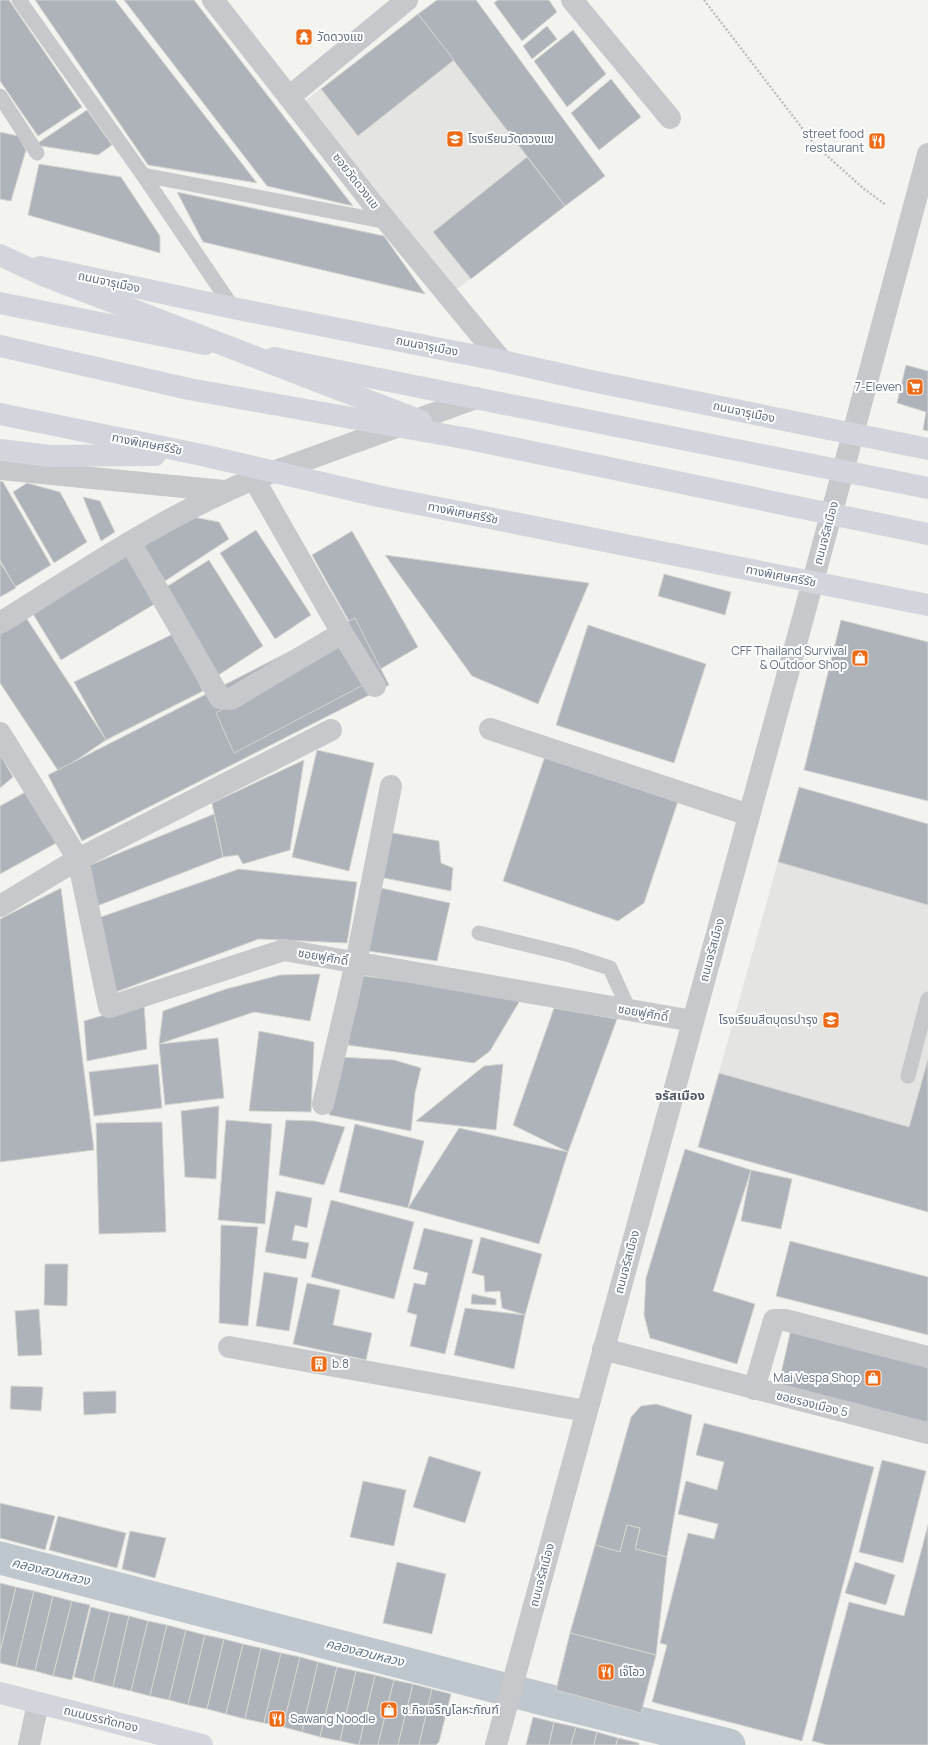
<svg xmlns="http://www.w3.org/2000/svg" width="928" height="1745" viewBox="0 0 928 1745" font-family="Manrope,'Noto Sans Thai',sans-serif">
<style>
.built{fill:#e4e4e3}
.lines{fill:none;stroke-linecap:round;stroke-linejoin:round}
.canal{stroke:#bec7ce;stroke-width:33}
.building{fill:#aeb3ba;stroke:#d4d5d2}
.path{stroke:#bdbec0;stroke-width:2.5;stroke-dasharray:2 2;stroke-linecap:butt}
.service{stroke:#c6c8cc;stroke-width:15}
.minor{stroke:#c6c8cc;stroke-width:22}
.tertiary{stroke:#c6c8cc;stroke-width:22}
.secondary{stroke:#d2d6dc;stroke-width:22}
.motorway{stroke:#d2d6dc;stroke-width:22}
.labels{text-anchor:middle;stroke-width:4;stroke-linejoin:round;paint-order:stroke}
.poi-label{font-size:12px;fill:#616e82;stroke:#fff;text-anchor:start}
.street-label{font-size:12px;fill:#616e82;stroke:#fff}
.neighbourhood-label{font-size:13px;font-weight:bold;fill:#4f5967;stroke:#fff}
.water-label{font-size:13px;font-style:italic;fill:#617787;stroke:#fff}
</style>
<rect width="100%" height="100%" fill="#f3f4ef"/>
<g class="built">
<polygon points="437,0 476,0 605,176 453,292 302,103"/>
<polygon points="799,787 928,824 928,1212 698,1147"/>
</g>
<g class="lines">
<polyline class="canal" points="0,1558 543,1699 729,1745"/>
</g>
<g class="building">
<polygon points="0,0 9,0 82,107 38,136 0,81"/>
<polygon points="35,0 115,0 257,183 148,165"/>
<polygon points="124,0 194,0 353,206 267,186"/>
<polygon points="437,0 476,0 605,176 565,206 418,14"/>
<polygon points="498,0 549,0 557,12 522,41 494,3"/>
<polygon points="418,14 454,60 358,136 321,89"/>
<polygon points="547,26 557,39 532,59 523,46"/>
<polygon points="573,30 606,74 567,107 534,61"/>
<polygon points="611,79 641,117 599,150 571,113"/>
<polygon points="87,110 112,145 98,155 35,145"/>
<polygon points="0,132 18,136 26,150 11,201 0,199"/>
<polygon points="527,157 565,206 471,279 433,232"/>
<polygon points="39,164 121,177 160,236 160,253 28,215"/>
<polygon points="177,192 384,236 425,294 203,242"/>
<polygon points="906,365 928,371 928,431 923,430 926,412 897,403"/>
<polygon points="0,481 3,482 51,565 15,587 0,560"/>
<polygon points="27,483 60,492 87,542 54,563 13,492"/>
<polygon points="83,497 100,501 115,532 101,541"/>
<polygon points="188,516 219,522 229,539 165,581 141,543"/>
<polygon points="256,530 311,615 275,639 220,553"/>
<polygon points="352,531 418,647 377,671 312,555"/>
<polygon points="128,550 158,602 61,660 30,609"/>
<polygon points="385,555 589,583 538,704 472,676"/>
<polygon points="209,560 263,646 217,676 163,589"/>
<polygon points="0,562 16,588 0,597"/>
<polygon points="664,574 731,592 725,615 658,596"/>
<polygon points="21,610 106,740 59,772 0,683 0,624"/>
<polygon points="355,618 389,685 82,841 48,775"/>
<polygon points="841,620 928,642 928,801 804,770"/>
<polygon points="588,625 706,664 674,763 556,725"/>
<polygon points="175,633 203,691 106,740 74,682"/>
<polygon points="339,644 367,683 234,753 216,713"/>
<polygon points="317,750 374,763 349,871 292,857"/>
<polygon points="546,753 679,798 644,903 618,921 503,881"/>
<polygon points="0,754 13,777 0,788"/>
<polygon points="304,760 290,850 243,864 238,855 223,857 212,803"/>
<polygon points="42,783 69,836 0,874 0,806"/>
<polygon points="799,787 928,824 928,905 778,862"/>
<polygon points="214,814 223,857 92,908 83,868"/>
<polygon points="387,832 439,841 441,863 453,868 451,891 379,877"/>
<polygon points="239,869 357,882 347,943 259,939 116,992 98,918"/>
<polygon points="376,887 450,903 437,961 361,950"/>
<polygon points="61,888 94,1150 0,1162 0,919"/>
<polygon points="320,974 310,1021 254,1012 159,1044 163,1011 226,989 280,975"/>
<polygon points="358,975 522,997 490,1051 474,1063 348,1045"/>
<polygon points="144,1003 147,1049 87,1061 84,1021"/>
<polygon points="554,1008 617,1019 568,1152 513,1125"/>
<polygon points="259,1031 314,1042 311,1112 249,1111"/>
<polygon points="218,1038 224,1098 165,1105 159,1044"/>
<polygon points="339,1057 394,1060 421,1068 415,1093 411,1131 329,1115"/>
<polygon points="928,1059 928,1212 698,1147 719,1073 909,1127"/>
<polygon points="158,1064 162,1108 94,1116 89,1072"/>
<polygon points="503,1064 496,1130 416,1121 484,1066"/>
<polygon points="219,1106 216,1179 185,1177 181,1111"/>
<polygon points="226,1120 272,1124 265,1224 218,1220"/>
<polygon points="286,1120 314,1121 345,1127 324,1185 279,1175"/>
<polygon points="162,1122 166,1232 99,1234 96,1123"/>
<polygon points="355,1124 424,1141 408,1208 339,1192"/>
<polygon points="459,1128 568,1152 539,1244 408,1208"/>
<polygon points="685,1149 751,1170 713,1291 755,1304 737,1364 650,1338 644,1315 646,1278"/>
<polygon points="751,1170 792,1179 781,1229 741,1221"/>
<polygon points="276,1191 312,1198 307,1228 295,1225 292,1240 309,1243 306,1259 265,1252"/>
<polygon points="331,1200 414,1222 394,1299 311,1277"/>
<polygon points="221,1225 258,1227 248,1326 219,1323"/>
<polygon points="424,1228 473,1240 445,1354 410,1346 417,1315 407,1312 414,1283 425,1285 428,1273 413,1269"/>
<polygon points="481,1237 542,1254 525,1315 502,1308 500,1291 485,1292 484,1276 472,1273"/>
<polygon points="790,1241 928,1277 928,1335 776,1296"/>
<polygon points="45,1264 68,1264 67,1306 44,1305"/>
<polygon points="264,1272 298,1278 289,1331 256,1326"/>
<polygon points="307,1283 340,1290 333,1325 372,1333 366,1360 293,1344"/>
<polygon points="472,1294 496,1299 496,1305 471,1304"/>
<polygon points="465,1308 525,1315 514,1369 454,1355"/>
<polygon points="39,1309 42,1355 18,1356 15,1311"/>
<polygon points="791,1329 928,1363 928,1424 778,1387"/>
<polygon points="11,1386 43,1387 41,1411 10,1409"/>
<polygon points="116,1391 116,1413 84,1415 83,1392"/>
<polygon points="656,1404 692,1415 667,1557 635,1549 640,1528 627,1525 620,1552 595,1545 631,1417 641,1406"/>
<polygon points="704,1423 874,1467 802,1741 652,1702 667,1645 660,1643 688,1533 714,1539 718,1524 678,1514 686,1481 717,1490 724,1462 696,1455"/>
<polygon points="429,1456 481,1472 465,1523 413,1507"/>
<polygon points="882,1460 926,1471 903,1563 859,1552"/>
<polygon points="363,1481 406,1490 394,1546 350,1537"/>
<polygon points="0,1503 55,1516 45,1550 0,1538"/>
<polygon points="58,1516 126,1533 117,1568 49,1550"/>
<polygon points="627,1525 640,1528 635,1549 667,1557 656,1655 570,1633 595,1545 620,1552"/>
<polygon points="928,1525 928,1745 828,1745 812,1741 849,1602 904,1616"/>
<polygon points="130,1531 166,1538 155,1578 122,1569"/>
<polygon points="397,1562 446,1574 432,1634 383,1623"/>
<polygon points="855,1562 895,1575 886,1605 845,1593"/>
<polygon points="0,1583 16,1587 0,1652"/>
<polygon points="16,1587 34,1591 16,1667 0,1663 0,1652"/>
<polygon points="34,1591 53,1596 35,1671 16,1667"/>
<polygon points="53,1596 72,1601 53,1676 35,1671"/>
<polygon points="72,1601 90,1605 72,1680 53,1676"/>
<polygon points="91,1607 110,1612 93,1682 74,1677"/>
<polygon points="110,1612 129,1616 113,1687 93,1682"/>
<polygon points="129,1616 148,1621 131,1691 113,1687"/>
<polygon points="148,1621 167,1625 150,1696 131,1691"/>
<polygon points="167,1625 186,1630 169,1700 150,1696"/>
<polygon points="186,1630 205,1635 188,1705 169,1700"/>
<polygon points="570,1633 656,1655 641,1713 556,1690"/>
<polygon points="205,1635 224,1639 207,1709 188,1705"/>
<polygon points="224,1639 243,1644 226,1714 207,1709"/>
<polygon points="243,1644 261,1648 245,1719 226,1714"/>
<polygon points="261,1648 281,1653 264,1723 245,1719"/>
<polygon points="281,1653 300,1657 283,1727 264,1723"/>
<polygon points="300,1657 318,1662 302,1732 283,1727"/>
<polygon points="318,1662 337,1667 320,1737 302,1732"/>
<polygon points="337,1667 356,1671 340,1741 320,1737"/>
<polygon points="356,1671 375,1675 359,1745 340,1741"/>
<polygon points="375,1675 394,1680 378,1745 359,1745"/>
<polygon points="394,1680 413,1684 398,1745 378,1745"/>
<polygon points="413,1684 432,1689 419,1745 398,1745"/>
<polygon points="432,1689 451,1694 439,1742 436,1745 419,1745"/>
<polygon points="533,1717 554,1722 549,1745 526,1745"/>
<polygon points="554,1722 576,1727 571,1745 549,1745"/>
<polygon points="576,1727 597,1732 594,1745 571,1745"/>
<polygon points="597,1732 618,1738 616,1745 594,1745"/>
<polygon points="618,1738 639,1743 639,1745 616,1745"/>
</g>
<g class="lines">
<polyline class="path" points="704,0 815,145 864,189 886,205"/>
<g class="service">
<polyline points="19,0 143,175 233,308"/>
<polyline points="0,96 37,153"/>
<polyline points="143,175 388,222"/>
<polyline points="479,933 570,955 610,968 629,1010"/>
<polyline points="908,1076 928,999"/>
</g>
<g class="minor">
<polyline points="213,0 372,203 502,361"/>
<polyline points="572,0 670,118"/>
<polyline points="289,97 407,0"/>
<polyline points="0,469 224,491"/>
<polyline points="254,479 342,633 375,686"/>
<polyline points="130,542 220,698 231,699 342,633"/>
<path d="M0,623c82,-51 164,-107 254,-144l222,-81"/>
<polyline points="490,729 749,815"/>
<polyline points="0,733 78,859 109,1007 284,950 693,1021"/>
<polyline points="0,906 78,859 331,730"/>
<polyline points="323,1104 356,963 391,786"/>
<polyline points="229,1347 586,1411"/>
<polyline points="603,1349 928,1433"/>
<polyline points="754,1389 774,1320 785,1320 928,1357"/>
<polyline points="29,1745 38,1703"/>
</g>
<polyline class="tertiary" points="496,1745 843,471 928,154"/>
<g class="secondary">
<polyline points="40,267 233,308 502,361 587,380 928,449"/>
<polyline points="0,303 205,344"/>
<polyline points="274,358 928,488"/>
<polyline points="0,1693 202,1745"/>
</g>
<g class="motorway">
<polyline points="0,255 45,276 421,421"/>
<polyline points="0,346 189,389 469,439 928,534"/>
<polyline points="0,414 202,455 378,496 928,605"/>
<polyline points="0,450 50,456 155,455"/>
</g>
</g>
<defs>
<g id="temple-square" transform="scale(0.9)"><rect x="-9" y="-9" width="18" height="18" rx="4" fill="#ed6a16" stroke="#fff"/><path d="M0-6L5-2H3V0L6.5 2.5H4V6H1.5V3h-3V6H-4V2.5H-6.5L-3 0V-2H-5Z" fill="#fff"/></g>
<g id="school-square" transform="scale(0.9)"><rect x="-9" y="-9" width="18" height="18" rx="4" fill="#ed6a16" stroke="#fff"/><path d="M0-5L7-2L0 1L-7-2ZM-4 1L0 2.5L4 1V4Q0 6-4 4Z" fill="#fff"/></g>
<g id="restaurant-square" transform="scale(0.9)"><rect x="-9" y="-9" width="18" height="18" rx="4" fill="#ed6a16" stroke="#fff"/><path d="M-5-6h1v4h1v-4h1v4h1v-4h1v5L-1.5 .5V6h-2V.5L-5-1ZM5-6V6H3V1.5H1.5Q1.5-4 5-6Z" fill="#fff"/></g>
<g id="supermarket-square" transform="scale(0.9)"><rect x="-9" y="-9" width="18" height="18" rx="4" fill="#ed6a16" stroke="#fff"/><path d="M-6-5.5h2.5l.6 2H6L4.5 2H-2.5L-4.4-4H-6ZM-1.5 3.2a1.3 1.3 0 1 0 .1 0ZM3 3.2a1.3 1.3 0 1 0 .1 0Z" fill="#fff"/></g>
<g id="shop-square" transform="scale(0.9)"><rect x="-9" y="-9" width="18" height="18" rx="4" fill="#ed6a16" stroke="#fff"/><path d="M-5-2.5h2.3a2.7 3.5 0 0 1 5.4 0H5L5.5 6h-11ZM-1.5-2.5h3a1.5 2.3 0 0 0-3 0Z" fill="#fff"/></g>
<g id="building-square" transform="scale(0.9)"><rect x="-9" y="-9" width="18" height="18" rx="4" fill="#ed6a16" stroke="#fff"/><path d="M-4-6H4V6H1V3H-1V6H-4ZM-2.5-4.3h1.7v1.8h-1.7ZM.8-4.3h1.7v1.8H.8ZM-2.5-1h1.7V.8h-1.7ZM.8-1h1.7V.8H.8Z" fill="#fff"/></g>
</defs>
<g fill-rule="evenodd">
<use href="#temple-square" x="304" y="37"/>
<use href="#school-square" x="455" y="139"/>
<use href="#restaurant-square" x="877" y="141"/>
<use href="#supermarket-square" x="915" y="387"/>
<use href="#shop-square" x="860" y="658"/>
<use href="#school-square" x="831" y="1020"/>
<use href="#building-square" x="319" y="1364"/>
<use href="#shop-square" x="873" y="1378"/>
<use href="#restaurant-square" x="606" y="1672"/>
<use href="#shop-square" x="389" y="1710"/>
<use href="#restaurant-square" x="277" y="1719"/>
</g>
<g class="labels">
<g class="poi-label">
<text x="317" y="41">วัดดวงแข</text>
<text x="864" y="138" text-anchor="end">street food<tspan x="864" dy="14">restaurant</tspan></text>
<text x="468" y="143">โรงเรียนวัดดวงแข</text>
<text x="902" y="391" text-anchor="end">7-Eleven</text>
<text x="847" y="655" text-anchor="end">CFF Thailand Survival<tspan x="847" dy="14">&amp; Outdoor Shop</tspan></text>
<text x="818" y="1024" text-anchor="end">โรงเรียนสีตบุตรบำรุง</text>
<text x="332" y="1368">b.8</text>
<text x="860" y="1382" text-anchor="end">Mai Vespa Shop</text>
<text x="619" y="1676">เจ๊โอว</text>
<text x="402" y="1714">ช.กิจเจริญโลหะภัณฑ์</text>
<text x="290" y="1723">Sawang Noodle</text>
</g>
<g class="street-label">
<text transform="translate(356 181) rotate(52)" y="4">ซอยวัดดวงแข</text>
<text transform="translate(109 282) rotate(12)" y="4">ถนนจารุเมือง</text>
<text transform="translate(427 346) rotate(11)" y="4">ถนนจารุเมือง</text>
<text transform="translate(744 412) rotate(12)" y="4">ถนนจารุเมือง</text>
<text transform="translate(147 444) rotate(11)" y="4">ทางพิเศษศรีรัช</text>
<text transform="translate(463 513) rotate(11)" y="4">ทางพิเศษศรีรัช</text>
<text transform="translate(826 533) rotate(-75)" y="4">ถนนจรัสเมือง</text>
<text transform="translate(781 576) rotate(11)" y="4">ทางพิเศษศรีรัช</text>
<text transform="translate(712 950) rotate(-75)" y="4">ถนนจรัสเมือง</text>
<text transform="translate(323 957) rotate(10)" y="4">ซอยฟูศักดิ์</text>
<text transform="translate(643 1013) rotate(10)" y="4">ซอยฟูศักดิ์</text>
<text transform="translate(627 1262) rotate(-75)" y="4">ถนนจรัสเมือง</text>
<text transform="translate(812 1404) rotate(14)" y="4">ซอยรองเมือง 5</text>
<text transform="translate(542 1575) rotate(-75)" y="4">ถนนจรัสเมือง</text>
<text transform="translate(101 1719) rotate(14)" y="4">ถนนบรรทัดทอง</text>
</g>
<g class="neighbourhood-label">
<text x="680" y="1100">จรัสเมือง</text>
</g>
<g class="water-label">
<text transform="translate(51 1571) rotate(14)" y="5">คลองสวนหลวง</text>
<text transform="translate(365 1652) rotate(14)" y="5">คลองสวนหลวง</text>
</g>
</g>
</svg>
